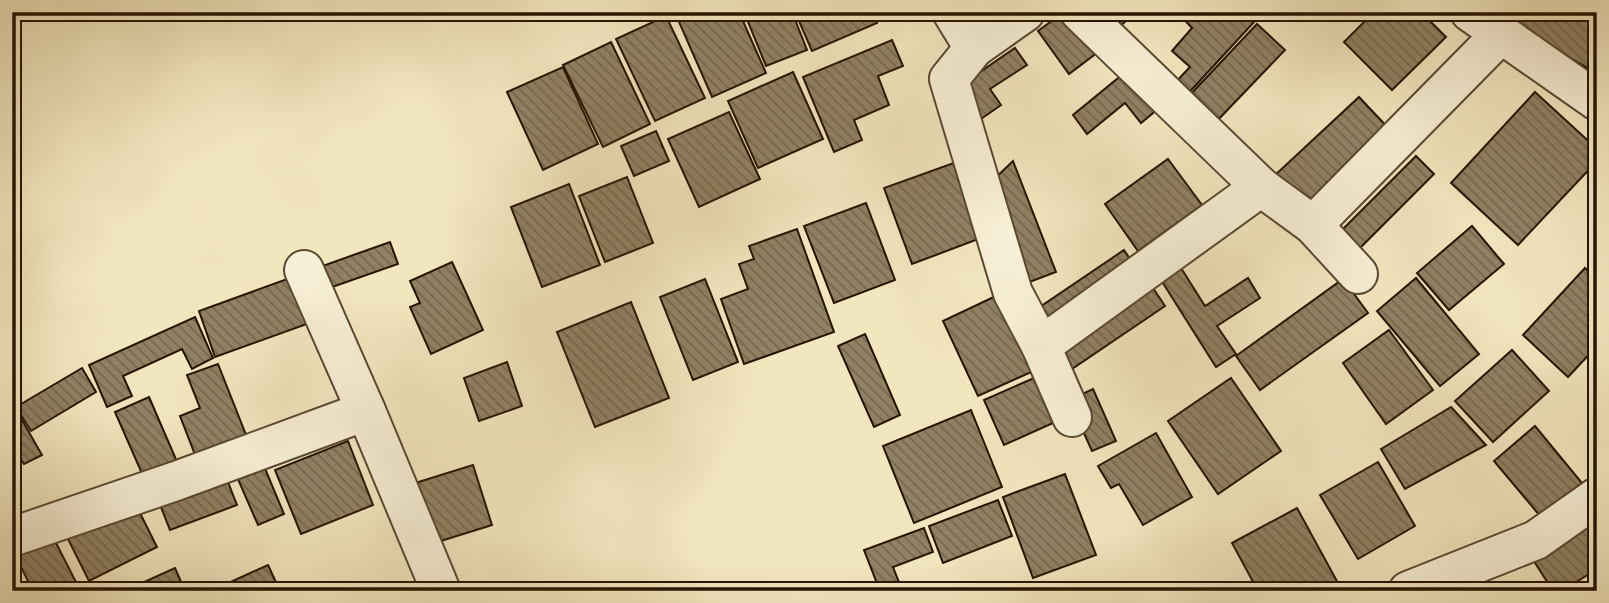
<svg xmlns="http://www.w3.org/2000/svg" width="1609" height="603" viewBox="0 0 1609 603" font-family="'IM FELL French Canon',serif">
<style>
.building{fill:url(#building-back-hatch);stroke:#261400;stroke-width:2}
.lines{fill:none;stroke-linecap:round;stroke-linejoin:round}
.minor-casing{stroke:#594830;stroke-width:42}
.minor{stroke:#f7efd5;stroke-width:38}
</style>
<defs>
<pattern id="building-back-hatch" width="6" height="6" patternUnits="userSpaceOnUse" patternTransform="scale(1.75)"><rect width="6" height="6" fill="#908163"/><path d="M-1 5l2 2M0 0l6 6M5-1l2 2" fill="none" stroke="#75684f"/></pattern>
</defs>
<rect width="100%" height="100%" fill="#f2e6bf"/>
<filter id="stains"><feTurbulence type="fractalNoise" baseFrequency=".00286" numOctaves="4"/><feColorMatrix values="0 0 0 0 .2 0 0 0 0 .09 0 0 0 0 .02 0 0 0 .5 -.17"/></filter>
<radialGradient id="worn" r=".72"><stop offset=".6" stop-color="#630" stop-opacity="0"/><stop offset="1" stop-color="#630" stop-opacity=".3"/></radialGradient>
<g class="building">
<polygon points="683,12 739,12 766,73 712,97 676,15"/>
<polygon points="744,12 792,12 807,50 766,66"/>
<polygon points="795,12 873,12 877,23 812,51"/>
<polygon points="1064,12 1098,52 1069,74 1038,31"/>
<polygon points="1091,12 1124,12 1129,18 1112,34"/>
<polygon points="1177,12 1246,12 1255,21 1184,98 1172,86 1190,67 1172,51 1192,28"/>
<polygon points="1374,12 1421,12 1446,37 1392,90 1344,42"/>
<polygon points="1495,12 1597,12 1597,73 1497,17"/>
<polygon points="666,16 705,98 655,121 616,39"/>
<polygon points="1257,24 1285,50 1214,124 1187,98"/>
<polygon points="892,40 903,66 878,76 889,105 854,120 862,140 834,152 803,77"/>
<polygon points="611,42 650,124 603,147 563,65"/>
<polygon points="1015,48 1027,65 990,89 1001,105 971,126 957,88"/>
<polygon points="563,67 598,144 543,170 507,92"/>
<polygon points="1128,70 1159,108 1141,123 1125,103 1087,134 1073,115"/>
<polygon points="793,72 823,139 758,168 728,101"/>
<polygon points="1535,92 1597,149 1597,161 1518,245 1451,183"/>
<polygon points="1359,97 1392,132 1307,212 1273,177"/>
<polygon points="729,112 760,179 699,207 668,139"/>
<polygon points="656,131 669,161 634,176 621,146"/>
<polygon points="1416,156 1434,174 1355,253 1337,235"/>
<polygon points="1168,159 1202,205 1138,251 1105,204"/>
<polygon points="962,160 989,235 912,264 884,188"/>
<polygon points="1013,161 1056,272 1027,283 988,185"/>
<polygon points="627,177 653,243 605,262 579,196"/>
<polygon points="569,184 600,265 542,287 511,207"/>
<polygon points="866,203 895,280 834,303 804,226"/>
<polygon points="1472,226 1504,264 1449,310 1417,273"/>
<polygon points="797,229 834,332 744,364 721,299 748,289 739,264 754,259 749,246"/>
<polygon points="390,242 398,264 321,291 314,269"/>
<polygon points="1124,250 1140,274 1045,339 1028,315"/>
<polygon points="1176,260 1205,306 1248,278 1260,298 1217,326 1236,354 1216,367 1156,272"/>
<polygon points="452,262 483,330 431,354 410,307 420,303 410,281"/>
<polygon points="1585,268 1597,279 1597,346 1568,377 1523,335"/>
<polygon points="290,278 307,324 215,357 199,311"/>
<polygon points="1416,278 1479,354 1440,386 1377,311"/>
<polygon points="705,279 738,362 693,380 660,297"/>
<polygon points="1147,279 1165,306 1066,373 1048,346"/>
<polygon points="1343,279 1368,313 1260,390 1236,356"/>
<polygon points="1004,292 1040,368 978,396 943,321"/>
<polygon points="631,302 669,398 595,427 557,332"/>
<polygon points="195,317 213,358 192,369 182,349 123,376 132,396 107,407 89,365"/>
<polygon points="1389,330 1433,390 1386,424 1343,363"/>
<polygon points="865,334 900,415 874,427 838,346"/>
<polygon points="1512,350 1549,391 1493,442 1455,401"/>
<polygon points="507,362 522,406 479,421 464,378"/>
<polygon points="218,364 250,445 199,465 180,416 200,408 187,375"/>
<polygon points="82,368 96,392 31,431 16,407"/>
<polygon points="1043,374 1062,419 1004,445 984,400"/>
<polygon points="1231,378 1281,451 1218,494 1168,421"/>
<polygon points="1093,389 1116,441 1092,451 1069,400"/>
<polygon points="149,397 181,471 147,485 115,412"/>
<polygon points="14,406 42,455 24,464 14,449 12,450"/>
<polygon points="1451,407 1486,445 1405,489 1381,449"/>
<polygon points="971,410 1002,487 914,523 883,446"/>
<polygon points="1535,426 1582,483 1541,517 1494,461"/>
<polygon points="1156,433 1192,497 1143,525 1119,484 1111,488 1098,466"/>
<polygon points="348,441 373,505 301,534 275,470"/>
<polygon points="261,459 284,514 258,525 234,470"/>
<polygon points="1378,462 1415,526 1358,559 1320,495"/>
<polygon points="473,465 492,525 428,545 409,485"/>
<polygon points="224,472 237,505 170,530 157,497"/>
<polygon points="1065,474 1096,555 1033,578 1003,497"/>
<polygon points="998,500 1012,536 943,563 929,526"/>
<polygon points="135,503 157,547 89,581 67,537"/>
<polygon points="1297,508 1338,583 1324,591 1258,591 1232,543"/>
<polygon points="1597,518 1597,569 1562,591 1553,591 1532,558"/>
<polygon points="924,528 933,552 893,567 902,590 880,591 864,550"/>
<polygon points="50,531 80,590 79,591 33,591 13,551"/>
<polygon points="12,565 26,591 12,591"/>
<polygon points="268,565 280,591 211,591"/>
<polygon points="175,568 185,591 148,591 144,582"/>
</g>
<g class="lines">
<g class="minor-casing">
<g id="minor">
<polyline points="952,12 974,48"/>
<polyline points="1025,12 974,48 949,79 1013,293 1041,346 1072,417"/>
<polyline points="1080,12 1261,187 1313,225 1358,274"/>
<polyline points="1470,12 1597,101"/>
<polyline points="1313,225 1500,35"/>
<polyline points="304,270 366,411 441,591"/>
<polyline points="1041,346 1261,187"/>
<polyline points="12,537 176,481 366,411"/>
<polyline points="1408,591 1536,540 1597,497"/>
</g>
</g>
<use href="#minor" class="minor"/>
</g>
<rect width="1609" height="603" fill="none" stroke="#f2e6bf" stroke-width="42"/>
<rect x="14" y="14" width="1581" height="575" fill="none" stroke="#261400" stroke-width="3.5"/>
<rect x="21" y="21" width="1567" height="561" fill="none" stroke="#261400" stroke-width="2"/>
<rect width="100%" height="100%" filter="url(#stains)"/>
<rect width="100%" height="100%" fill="url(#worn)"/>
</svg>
